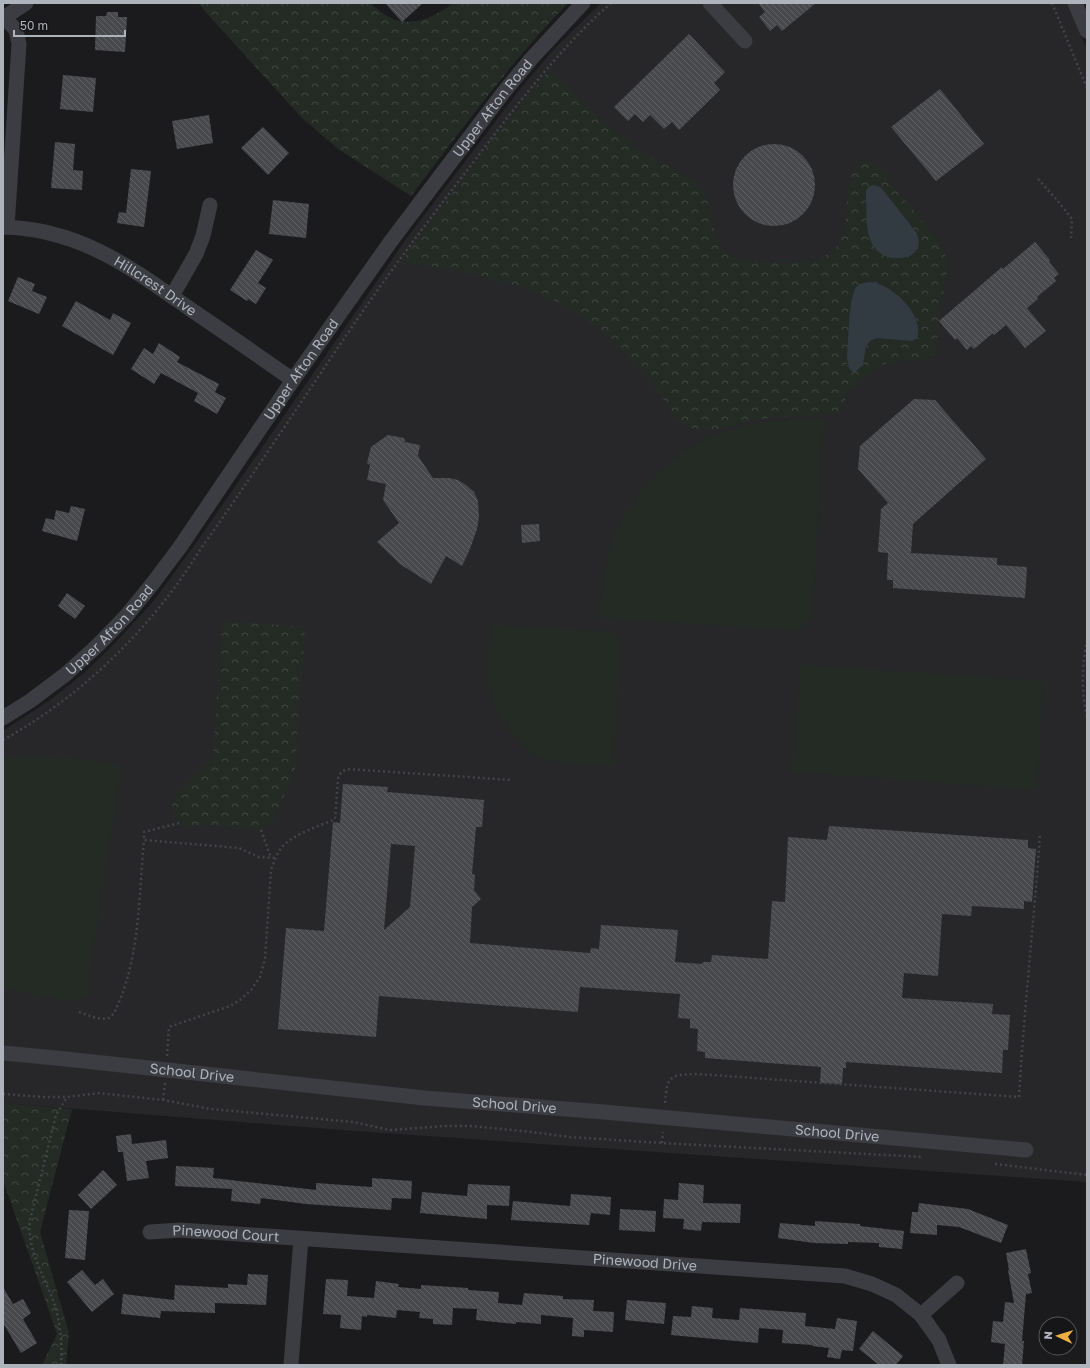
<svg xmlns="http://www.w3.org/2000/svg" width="1090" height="1368" viewBox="0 0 1090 1368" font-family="'Golos Text',sans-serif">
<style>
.built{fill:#27272a}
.grass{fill:#232b24}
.forest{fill:url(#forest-crowns);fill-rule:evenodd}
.water{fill:#313b41}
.building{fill:url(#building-back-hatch);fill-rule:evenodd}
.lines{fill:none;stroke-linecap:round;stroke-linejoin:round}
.path{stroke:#424449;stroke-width:2.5;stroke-dasharray:2 3;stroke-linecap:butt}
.minor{stroke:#3c3d42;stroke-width:15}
.labels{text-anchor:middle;stroke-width:3;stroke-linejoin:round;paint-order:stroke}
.street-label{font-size:14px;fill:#aeb3bc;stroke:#161618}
</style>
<defs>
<pattern id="forest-crowns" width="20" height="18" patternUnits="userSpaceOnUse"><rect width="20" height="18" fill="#232b24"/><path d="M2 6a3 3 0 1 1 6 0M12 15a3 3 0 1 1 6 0" fill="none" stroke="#404742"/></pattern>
<pattern id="building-back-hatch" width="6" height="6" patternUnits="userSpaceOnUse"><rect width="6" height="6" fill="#48494d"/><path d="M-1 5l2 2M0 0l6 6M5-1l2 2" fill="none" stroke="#606165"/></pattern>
</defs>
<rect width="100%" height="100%" fill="#1b1b1d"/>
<polygon class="built" points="601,3 1068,3 1081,35 1087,50 1087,1182 355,1131 3,1103 3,731 50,700 84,673 112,646 152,603 194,546 406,239 520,89 554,49"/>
<g class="grass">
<path d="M824,419l-12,199 -15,13 -198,-13c2,-21 4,-42 9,-63 10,-38 38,-74 69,-98 17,-14 47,-27 68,-32 6,-2 12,-2 18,-3 21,-2 40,-3 61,-3z"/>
<polygon points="490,624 614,632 622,642 613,766 559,763 533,754 510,732 494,707 487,679"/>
<polygon points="800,664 1043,681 1037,790 792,772"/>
<polygon points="34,756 74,758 122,765 86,995 74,1002 3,988 3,758"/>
</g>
<g class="forest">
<path d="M198,3h172c7,6 15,12 23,16 21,8 44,-3 60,-16h115c-58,60 -107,127 -157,193l-73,-47 -37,-32 -90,-99z"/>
<path d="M550,69c27,26 53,55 84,78 20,15 46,21 64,39 19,18 10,56 32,70 11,6 68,8 81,5 8,-2 16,-5 22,-10 24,-22 3,-67 29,-90h8l4,2 65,78 6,13 3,13 -9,48 -2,28 -4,12 -6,4 -28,2 -12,2 -11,5 -27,23 -3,5 -5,15 -3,3c-28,1 -56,2 -83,6 -18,3 -36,12 -55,10 -10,-1 -17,-5 -24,-12 -29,-46 -66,-87 -115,-114 -11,-6 -24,-11 -36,-15 -41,-14 -81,-22 -124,-27l99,-132zM880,187l34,41 -22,30c-5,-2 -11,-3 -14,-7 -13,-11 -12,-43 -12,-60zM864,282c7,0 13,0 19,3 16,9 41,33 34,53l-44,1 -5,4 -2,3 -3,19h-16l4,-55 3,-18 4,-7z"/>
<polygon points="222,621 305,627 295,770 274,819 259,831 227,826 206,825 182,828 172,810 173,798 213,757"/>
<polygon points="3,1103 72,1109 40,1232 69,1333 66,1365 42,1365 57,1334 3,1180"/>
</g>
<g class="water">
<path d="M874,185l6,2 3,3 33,42c5,10 3,19 -6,24 -7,2 -15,3 -22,1 -25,-8 -21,-40 -22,-61v-5l3,-5z"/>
<path d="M868,282c23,0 57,33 49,56l-5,3 -35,-3 -7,3 -4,5 -3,19 -8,7h-2l-4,-4 -2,-9c1,-15 2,-60 8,-70 2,-5 9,-6 13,-7z"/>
</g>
<g class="building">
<polygon points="385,3 423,3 402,22"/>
<polygon points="758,3 816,3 782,31 777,25 770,31 759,17 765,12"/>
<polygon points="107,12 118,12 118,17 127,17 125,52 95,50 96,16 106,16"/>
<polygon points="689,34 725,72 714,83 720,90 679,130 672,122 664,129 650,115 643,122 635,114 628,121 614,107"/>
<polygon points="63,75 96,78 93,112 60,109"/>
<polygon points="940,89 984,144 936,181 891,127"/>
<polygon points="209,115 213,143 177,149 172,121"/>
<polygon points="263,127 289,153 268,175 241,148"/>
<polygon points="55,142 75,144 73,170 83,171 82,190 51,188"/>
<circle cx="774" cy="185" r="41"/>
<polygon points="131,169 151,171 144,227 117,223 119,212 126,213"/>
<polygon points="273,200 309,204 306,238 269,234"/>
<polygon points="1035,242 1050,260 1049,262 1059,274 1054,278 1056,281 1037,297 1038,299 1027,308 1046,331 1025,348 1006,325 994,335 993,333 974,349 971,346 967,350 957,338 955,340 939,321 1002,267 1003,269"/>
<polygon points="256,250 273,260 258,283 266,288 256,304 248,299 247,301 230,290"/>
<polygon points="18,277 35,284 32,291 47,297 39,314 8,301"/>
<polygon points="76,301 110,320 113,313 131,323 113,355 62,326"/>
<polygon points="159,343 180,357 177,362 219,384 215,392 226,398 217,414 194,401 198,393 161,373 154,384 131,369 144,348 153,354"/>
<polygon points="914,399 935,400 986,459 913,524 911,553 997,558 997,565 1027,567 1025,598 893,588 893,580 887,580 888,553 878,552 881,509 888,503 858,469 860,446"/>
<polygon points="388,435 404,438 405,442 420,445 418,456 433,478 449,478 458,480 466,485 474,492 478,501 479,517 477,529 470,549 462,566 446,556 431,584 400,564 377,542 399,523 383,500 386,484 367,480 370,465 367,463 371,447"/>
<polygon points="71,506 85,509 77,541 42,531 46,518 54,520 56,510 69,513"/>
<polygon points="539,524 540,541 522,543 521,525"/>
<polygon points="67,593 85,606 75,619 58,606"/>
<path d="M343,784l45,3 -1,5 97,8 -2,27h-6l-4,47 3,1 -1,15 7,9 -9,8 -2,36 120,10 1,-5 8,1 2,-24 77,5 -3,32 27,2 1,-2h8l1,-7 56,4 4,-58 13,1 3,-65 39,3 2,-14 199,14v8l8,1 -4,53 -8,-1v8l-52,-3 -1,10 -29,-2 -4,62 -34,-3 -2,25 91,6 -1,10 18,1 -2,35h-5l-1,23 -156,-11v6h-3l-1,16 -22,-1 1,-16 -116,-9v-6l-8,-1 1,-22 -8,-1v-9l-12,-1 2,-24 -100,-7 -2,25 -199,-16 -3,41 -98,-8 8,-101 38,3 9,-109 7,1zM391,844l24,2 -5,61 -26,23z"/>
<polygon points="131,1134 132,1144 166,1140 168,1158 146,1161 149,1178 127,1181 123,1152 118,1152 116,1136"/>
<polygon points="176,1166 214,1168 213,1178 316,1190 316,1183 372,1187 372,1178 412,1181 411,1199 392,1198 391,1210 306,1204 261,1198 260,1204 231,1201 232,1189 175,1186"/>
<polygon points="103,1170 117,1185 91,1209 78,1195"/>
<polygon points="679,1183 704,1185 703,1203 741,1204 740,1223 702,1222 701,1231 683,1229 684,1219 663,1218 664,1199 678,1200"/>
<polygon points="468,1184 510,1186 509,1206 487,1205 487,1219 420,1213 422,1192 467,1196"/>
<polygon points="571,1194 611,1197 610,1215 591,1213 589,1225 511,1220 513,1201 570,1206"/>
<polygon points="919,1203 968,1209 1008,1225 1001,1243 959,1227 937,1225 937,1235 910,1233 912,1212 918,1212"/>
<polygon points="620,1209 656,1211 655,1232 619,1230"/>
<polygon points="69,1210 89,1211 85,1260 65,1258"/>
<polygon points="815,1221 860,1224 860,1226 904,1231 902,1249 879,1247 879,1243 848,1242 848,1244 814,1243 778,1238 780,1223 815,1226"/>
<polygon points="1026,1249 1031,1273 1028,1274 1032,1293 1026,1294 1022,1341 1024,1341 1022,1365 1003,1365 1005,1344 991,1342 993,1321 1003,1322 1005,1302 1014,1303 1008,1270 1009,1270 1006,1253"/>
<polygon points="82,1270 95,1285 103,1279 114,1294 92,1312 67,1282"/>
<polygon points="248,1274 268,1275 266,1305 215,1303 215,1313 161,1311 160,1318 121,1314 123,1294 174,1300 175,1285 228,1288 228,1284 247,1285"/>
<polygon points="326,1279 348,1280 347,1296 374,1298 376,1281 399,1284 398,1287 421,1289 421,1285 468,1288 468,1290 499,1292 498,1303 522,1305 524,1293 563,1296 563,1299 594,1300 593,1311 614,1312 613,1332 584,1330 584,1337 572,1336 573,1318 541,1315 541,1324 516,1322 516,1324 476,1320 477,1309 453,1308 452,1325 433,1324 433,1319 419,1318 420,1312 397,1310 396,1318 367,1315 367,1317 362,1316 361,1330 340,1328 341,1315 323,1314"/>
<polygon points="3,1287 13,1304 23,1299 31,1313 23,1319 37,1343 21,1353 3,1323"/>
<polygon points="627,1300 666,1303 664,1324 625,1320"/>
<polygon points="692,1306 713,1308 712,1318 739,1320 740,1308 806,1313 805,1326 835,1329 837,1318 857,1321 853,1351 842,1350 840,1359 827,1357 829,1348 812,1346 813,1345 782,1343 783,1330 759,1328 758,1343 671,1335 673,1316 691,1317"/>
<polygon points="873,1331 903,1356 896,1365 879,1365 859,1349"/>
</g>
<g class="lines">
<g class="path">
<polyline points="1052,3 1087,88"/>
<polyline points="1038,179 1057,200 1072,219 1071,238"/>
<path d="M1087,640c-5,25 -6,51 0,77"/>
<path d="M3,740c65,-36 124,-89 169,-149 11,-14 20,-29 30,-44 20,-28 39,-56 58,-84 31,-45 61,-91 92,-136 38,-56 79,-110 120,-163 44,-58 85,-113 139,-161"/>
<polyline points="179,823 144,832 144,840 239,848 259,857 275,858"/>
<polyline points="261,830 271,858"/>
<path d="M79,1012l17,6 11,1c7,-3 9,-10 12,-17 21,-49 20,-109 25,-162"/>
<path d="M167,1056l2,-29 61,-21 10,-6 11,-10 9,-13 5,-18 6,-89c3,-8 6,-17 11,-23 13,-14 36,-20 53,-28l3,-40c1,-6 4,-7 9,-10l165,11"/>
<polyline points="3,1094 44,1097 67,1097 99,1093 126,1096 163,1100 211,1109 353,1122 390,1130 444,1126 471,1126 531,1132 570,1137 662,1143 922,1157"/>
<polyline points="163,1100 165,1083"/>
<path d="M665,1103c2,-29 6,-28 33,-29l321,23c5,-88 15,-175 21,-263"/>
<polyline points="662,1143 663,1132"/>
<polyline points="995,1164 1087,1175"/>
<path d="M61,1365c1,-17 0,-35 -4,-52 -8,-31 -31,-60 -27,-93l26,-105 11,-18"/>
</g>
<g class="minor">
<polyline points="710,3 745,41"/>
<polyline points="1075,3 1087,31"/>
<polyline points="3,16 16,30 19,44 7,227"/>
<polyline points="5,17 26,3"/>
<path id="s1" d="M3,227c77,2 127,40 187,82 34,23 69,47 103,71"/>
<polyline points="172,296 196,254 203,236 210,205"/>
<path id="s2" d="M3,718l27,-17 36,-27 32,-29 29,-30 26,-32 27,-36 113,-167 98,-139 112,-148 28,-34 52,-56"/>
<path id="s3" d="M3,1053l63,6 359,39 179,14 422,38"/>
<path id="s4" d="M150,1232l30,-2 665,46 27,8 24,11 25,20 18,25 10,25"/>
<polyline points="921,1315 957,1283"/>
<polyline points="291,1365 301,1239"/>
</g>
</g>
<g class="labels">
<g class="street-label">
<text dy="5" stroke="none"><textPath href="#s2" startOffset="787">Upper Afton Road</textPath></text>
<text dy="5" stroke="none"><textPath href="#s1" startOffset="166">Hillcrest Drive</textPath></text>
<text dy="5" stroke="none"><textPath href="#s2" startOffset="463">Upper Afton Road</textPath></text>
<text dy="5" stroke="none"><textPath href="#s2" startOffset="139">Upper Afton Road</textPath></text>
<text dy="5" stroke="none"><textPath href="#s3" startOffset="190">School Drive</textPath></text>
<text dy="5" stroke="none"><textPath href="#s3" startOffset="514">School Drive</textPath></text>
<text dy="5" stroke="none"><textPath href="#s3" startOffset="838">School Drive</textPath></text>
<text dy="5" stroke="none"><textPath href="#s4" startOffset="76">Pinewood Court</textPath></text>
<text dy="5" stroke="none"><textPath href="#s4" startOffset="496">Pinewood Drive</textPath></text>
</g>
</g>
<rect width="1090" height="1368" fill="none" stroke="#aeb3bc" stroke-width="8"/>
<g transform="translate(1058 1336) rotate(274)"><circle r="19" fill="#161618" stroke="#53555a"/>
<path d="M0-3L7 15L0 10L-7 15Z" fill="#eeaf42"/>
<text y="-6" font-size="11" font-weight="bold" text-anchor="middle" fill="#aeb3bc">N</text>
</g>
<path d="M14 30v6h111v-6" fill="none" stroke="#aeb3bc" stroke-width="2"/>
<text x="20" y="30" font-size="12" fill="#aeb3bc" stroke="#161618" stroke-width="3" paint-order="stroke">50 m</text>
</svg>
